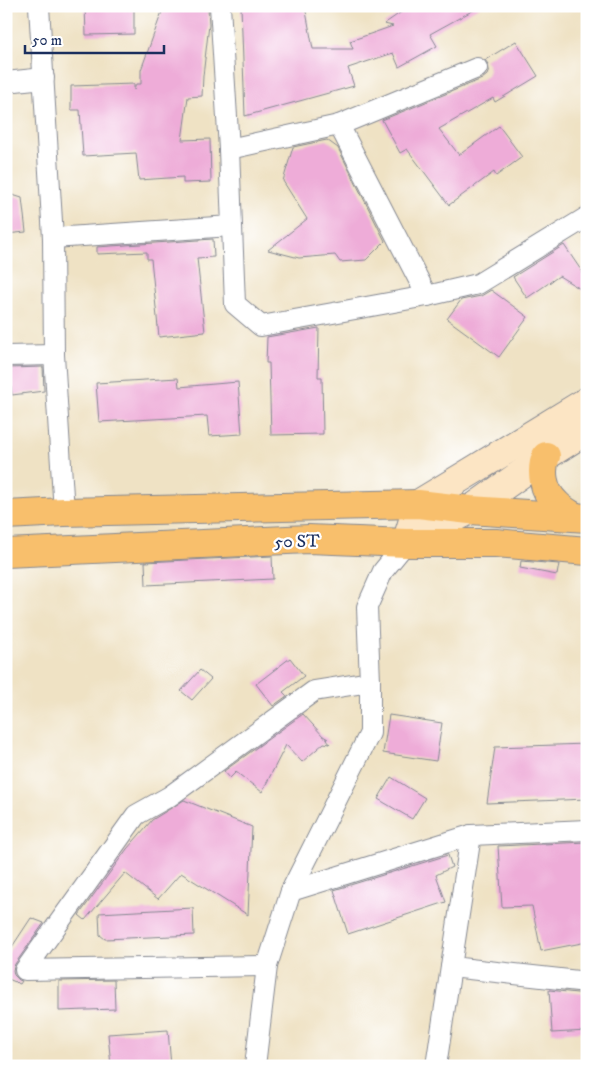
<svg xmlns="http://www.w3.org/2000/svg" width="593" height="1072" viewBox="0 0 593 1072" font-family="'IM FELL DW Pica',serif">
<style>
.building{fill:#eeacd8}
.lines{fill:none;stroke-linecap:round;stroke-linejoin:round}
.street-casing{stroke:#858891;stroke-width:22}
.secondary-casing{stroke:#858891;stroke-width:30}
.primary-casing{stroke:#858891;stroke-width:30}
.street{stroke:#fff;stroke-width:20}
.secondary{stroke:#fce5c4;stroke-width:28}
.primary{stroke:#f8bf6c;stroke-width:28}
.labels{text-anchor:middle;stroke-width:4.5;stroke-linejoin:round;paint-order:stroke}
.street-label{font-size:18px;fill:#1b2f5e;stroke:#fff}
</style>
<rect width="100%" height="100%" fill="#fff"/>
<filter id="ink" filterUnits="userSpaceOnUse"><feTurbulence type="fractalNoise" baseFrequency=".02" numOctaves="2"/><feDisplacementMap in="SourceGraphic" scale="10" xChannelSelector="R" yChannelSelector="G"/><feConvolveMatrix kernelMatrix="1 2 1 2 8 2 1 2 1" color-interpolation-filters="sRGB"/></filter>
<filter id="wash" filterUnits="userSpaceOnUse"><feTurbulence type="fractalNoise" baseFrequency=".0096" numOctaves="4" result="noise"/><feDisplacementMap in="SourceGraphic" scale="20" xChannelSelector="R" yChannelSelector="G"/><feGaussianBlur stdDeviation="1.12" result="paint"/><feColorMatrix in="noise" values="0 0 0 0 0 0 0 0 0 0 0 0 0 0 0 0 0 1.4 0 .05"/><feComposite in="paint" operator="in"/></filter>
<g filter="url(#wash)">
<rect width="100%" height="100%" fill="#efe2c4"/>
<g id="blocks">
<g class="building">
<polygon points="85,6 134,6 134,34 86,35"/>
<polygon points="164,6 203,6 208,8 209,25 203,76 202,96 188,97 182,140 210,139 211,182 183,183 183,177 139,180 136,153 83,156 80,110 71,110 71,86 134,84 134,90 136,84 141,84 141,70"/>
<polygon points="241,6 305,6 313,49 353,49 350,41 393,26 384,24 410,6 481,6 430,34 437,46 399,67 393,53 348,68 354,86 245,116"/>
<polygon points="516,41 538,76 495,102 493,98 439,129 459,155 499,126 522,157 496,176 494,172 449,205 407,149 400,153 382,120 482,79 487,75 489,70 488,64 485,60"/>
<polygon points="327,140 338,148 385,241 366,260 340,262 335,255 299,258 268,250 307,219 283,181 293,147"/>
<polygon points="6,193 22,198 26,232 6,234"/>
<polygon points="213,239 214,257 197,258 205,332 159,337 151,259 147,259 147,252 97,254 97,247"/>
<polygon points="564,245 587,279 587,293 559,276 527,298 513,277"/>
<polygon points="491,290 528,317 499,357 447,319 461,300 481,296"/>
<polygon points="319,328 318,377 322,377 323,434 271,435 269,363 266,363 267,337"/>
<polygon points="43,367 44,391 12,395 9,368"/>
<polygon points="178,378 179,387 238,382 242,434 209,436 207,416 99,422 96,383"/>
<polygon points="272,556 273,579 146,585 145,562"/>
<polygon points="521,561 559,564 557,575 520,568"/>
<polygon points="290,658 304,676 283,692 287,696 273,706 256,684"/>
<polygon points="200,670 211,679 192,700 181,691"/>
<polygon points="303,714 323,736 328,739 327,740 330,744 324,743 302,762 286,745 262,792 236,772 230,778 224,771"/>
<polygon points="389,715 442,723 436,761 383,753"/>
<polygon points="587,744 587,799 487,803 495,747"/>
<polygon points="391,777 425,798 412,819 378,799"/>
<polygon points="184,800 252,827 248,915 181,873 158,899 125,873 85,920 79,915 127,849 152,820"/>
<polygon points="587,842 587,942 541,951 532,906 502,907 498,846"/>
<polygon points="448,855 452,867 436,875 446,902 348,934 334,890"/>
<polygon points="193,908 194,935 105,939 100,935 99,913"/>
<polygon points="31,918 44,923 15,964 13,970 14,975 19,980 22,981 20,984 6,978 6,956"/>
<polygon points="114,980 115,1009 59,1011 59,981"/>
<polygon points="549,990 586,994 587,1031 552,1033"/>
<polygon points="168,1030 171,1066 111,1066 108,1034"/>
</g>
</g>
</g>
<g filter="url(#ink)">
<use href="#blocks" fill-opacity="0" stroke="#858891" stroke-width="1"/>
<g class="lines">
<g class="street-casing">
<g id="street">
<polyline points="39,6 53,238 54,355 64,512"/>
<polyline points="220,6 229,149 235,304 261,326 427,296 478,284 587,217"/>
<polyline points="6,82 44,78"/>
<polyline points="339,125 427,296"/>
<polyline points="229,149 339,125 477,68"/>
<polyline points="53,238 231,226"/>
<polyline points="6,356 54,355"/>
<polyline points="291,891 471,835 587,830"/>
<polyline points="267,966 25,970 136,815 170,796 314,691 370,682"/>
<polyline points="451,967 587,982"/>
<polyline points="255,1066 267,966 291,891 370,733 370,682 367,607 383,571 406,543"/>
<polyline points="436,1066 471,835"/>
</g>
</g>
<g class="secondary-casing">
<g id="secondary">
<polyline points="406,543 418,504 587,401"/>
<polyline points="406,543 470,510 546,456 587,430"/>
</g>
</g>
<g class="primary-casing">
<g id="primary">
<path d="M546,456c-6,15 -3,35 10,47 5,6 13,10 19,14"/>
<polyline points="6,515 64,512 418,504 470,510 587,518"/>
<polyline points="6,553 309,539 406,543 496,543 587,551"/>
</g>
</g>
<use href="#street" class="street"/>
<use href="#secondary" class="secondary"/>
<use href="#primary" class="primary"/>
</g>
</g>
<g class="labels">
<g class="street-label">
<text transform="translate(297 541) rotate(-1)" y="6">50 ST</text>
</g>
</g>
<rect width="593" height="1072" fill="none" stroke="#fff" stroke-width="25"/>
<path d="M25 45v8h139v-8" fill="none" stroke="#1b2f5e" stroke-width="2.5"/>
<text x="32" y="45" font-size="15" fill="#1b2f5e" stroke="#ffffff" stroke-width="4" paint-order="stroke">50 m</text>
</svg>
